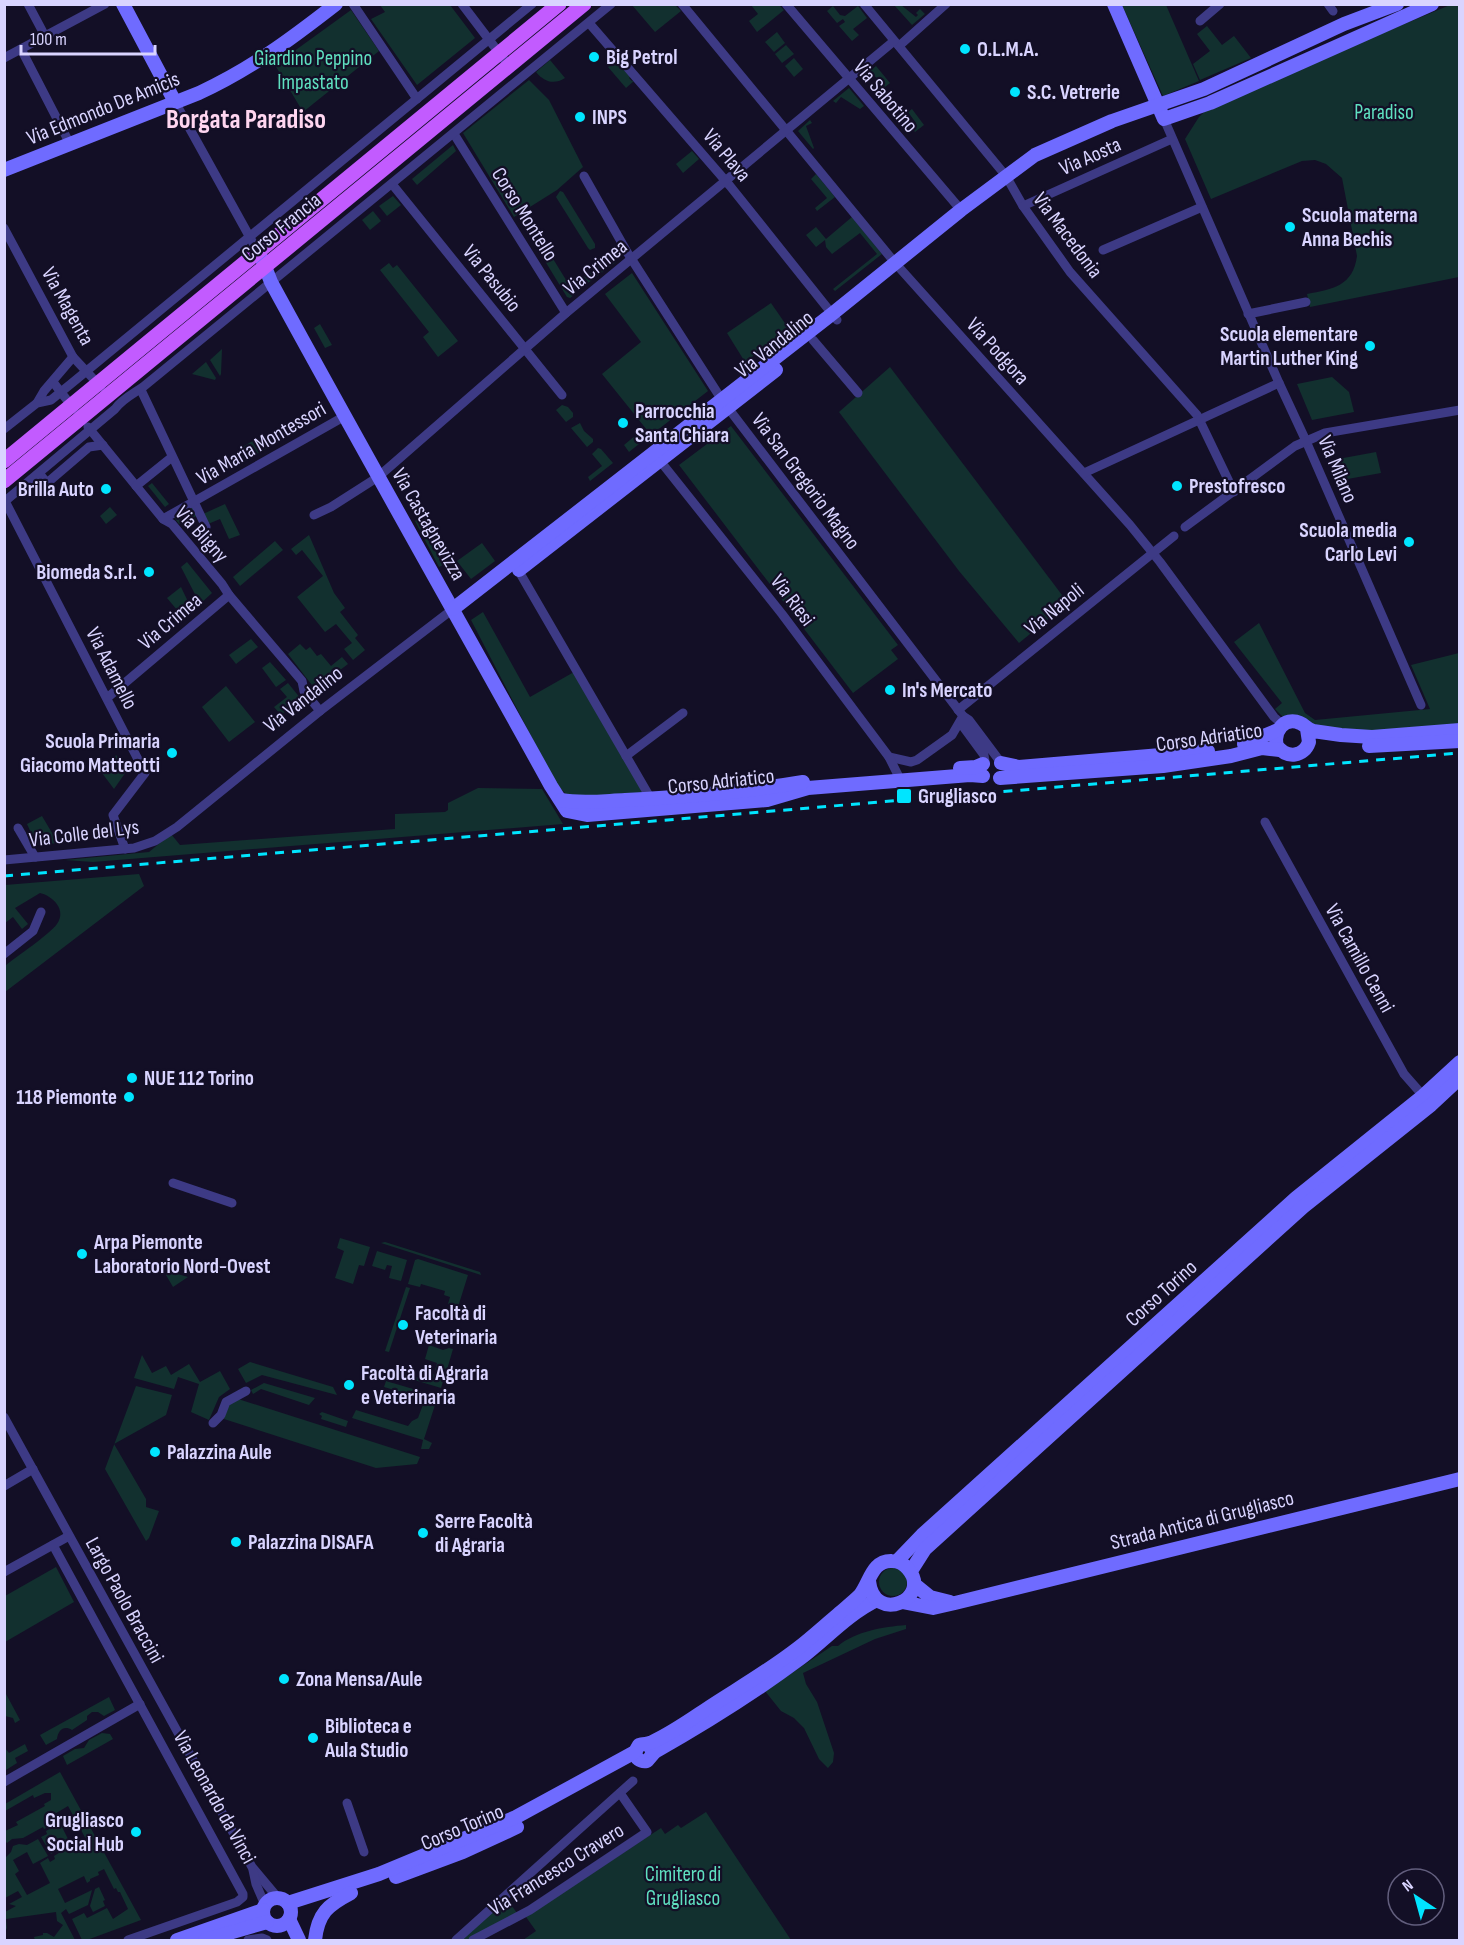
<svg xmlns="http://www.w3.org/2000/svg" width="1464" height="1945" viewBox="0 0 1464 1945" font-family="'Sofia Sans Condensed',sans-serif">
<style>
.green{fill:#12302f}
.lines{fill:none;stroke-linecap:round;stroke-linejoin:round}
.street{stroke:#3d3a85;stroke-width:9}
.secondary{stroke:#6f6bff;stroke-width:14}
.primary{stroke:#c25bff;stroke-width:15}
.rail{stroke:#00e5ff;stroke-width:3;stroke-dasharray:9 8;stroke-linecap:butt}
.poi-dot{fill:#00e5ff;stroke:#130f26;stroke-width:2}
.labels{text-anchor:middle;stroke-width:4.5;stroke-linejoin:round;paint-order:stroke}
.poi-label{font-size:21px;font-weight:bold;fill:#d9d4ff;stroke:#130f26;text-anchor:start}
.park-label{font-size:21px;fill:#5fe0c0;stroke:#130f26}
.street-label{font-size:21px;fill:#d9d4ff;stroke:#130f26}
.district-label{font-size:27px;font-weight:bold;fill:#ffd6f0;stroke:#130f26}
</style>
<rect width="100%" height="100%" fill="#130f26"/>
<g class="green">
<polygon points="380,5 450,5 475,38 417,85 371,19 385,12"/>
<polygon points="632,5 675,5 681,11 655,32"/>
<polygon points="751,5 779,5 784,10 757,32 749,21 758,14"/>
<polygon points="894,5 901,5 916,17 918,15 916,13 920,9 925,14 912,25"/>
<polygon points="1122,5 1166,5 1199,81 1163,96"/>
<path d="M1450,5h9v272l-149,30 -3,-13c26,-5 46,-8 50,-38l-15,-78 -16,-14 -11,-4 -13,1 -91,38 -26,-60 14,-22 12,-12z"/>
<polygon points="833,6 840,15 845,16 858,6 867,18 853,29 859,35 852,41 839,26 845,22 843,19 837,23 827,11"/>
<polygon points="351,10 379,51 303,112 275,65"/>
<polygon points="1207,26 1222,45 1234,36 1251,58 1200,80 1193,64 1210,51 1197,34"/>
<polygon points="777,32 785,43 774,52 765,42"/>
<polygon points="786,45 794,54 782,63 775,54"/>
<polygon points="794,58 803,69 794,77 785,66"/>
<polygon points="617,59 631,76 629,78 632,81 635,80 626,88 608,67"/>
<path d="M550,60l15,18c-11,7 -21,4 -29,-6z"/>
<polygon points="876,66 890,83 885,87 870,71"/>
<polygon points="529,80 549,100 583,167 557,190 514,217 463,133"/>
<polygon points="849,88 864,106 860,109 841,97 836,103 833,101"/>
<polygon points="912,109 924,125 915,132 911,127 916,123 908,112"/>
<polygon points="810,120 812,123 806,126 814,148 813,149 798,131"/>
<polygon points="453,145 456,151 417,185 412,179"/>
<polygon points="692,151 699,159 683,173 676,164"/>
<polygon points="816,174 835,197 817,211 815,208 827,198 811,179"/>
<polygon points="560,191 563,192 595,244 595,248 590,250 588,248 556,197"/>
<polygon points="393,196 401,205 387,216 379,206"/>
<polygon points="373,211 381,221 370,230 362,220"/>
<polygon points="852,217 882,254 835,291 833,289 877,254 860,233 832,254 826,247 825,240 816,247 806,235 816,227 826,239"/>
<polygon points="527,218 528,218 574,293 574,295 570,298 567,297 523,225"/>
<polygon points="612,258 614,258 616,262 588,283 584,277"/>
<polygon points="389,263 393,268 397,265 458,341 438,357 423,337 429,332 380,270"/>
<polygon points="632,273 708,391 651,435 602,374 641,342 605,294"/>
<polygon points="771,303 789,329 745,362 727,333"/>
<polygon points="320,324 332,345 325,348 314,328"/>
<polygon points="222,349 221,374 220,376 210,360"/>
<polygon points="206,362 216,378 215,380 192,374"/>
<polygon points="890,367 1068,603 1019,643 959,571 839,412"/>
<polygon points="1332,377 1349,392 1354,412 1312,420 1297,384"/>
<polygon points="562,405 568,407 573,413 573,417 566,422 556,410"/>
<polygon points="580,423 584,431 593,439 593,442 587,447 571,428"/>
<polygon points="731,426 898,645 891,650 898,659 853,693 679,465"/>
<polygon points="642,428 649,436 629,452 624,445 636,435 638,438 643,434 640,430"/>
<polygon points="263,435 278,442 238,465 239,449"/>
<polygon points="598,448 601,449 613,463 590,481 588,477 602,466 592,454"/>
<polygon points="1376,452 1381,473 1342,480 1338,459"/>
<polygon points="152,483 169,504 165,507 148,486"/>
<polygon points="194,504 199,515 179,524 173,516"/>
<polygon points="225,504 240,535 229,539 220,519 208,524 203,514"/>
<polygon points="110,507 117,515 106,524 100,516"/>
<polygon points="418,519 443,565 439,567 415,521"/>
<polygon points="309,535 334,593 345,608 340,612 358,635 355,638 365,650 353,660 344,649 352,643 336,624 325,632 297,597 323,576 302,550 296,555 291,549"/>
<polygon points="275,541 283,550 240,586 233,577"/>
<polygon points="482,543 495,561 471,579 457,561"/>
<polygon points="187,562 212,593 200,604 181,567"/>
<polygon points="181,587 192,610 183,617 167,598"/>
<polygon points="483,612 530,697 574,672 645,794 583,800 568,796 556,784 471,620"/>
<polygon points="1259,623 1305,713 1315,720 1430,709 1411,665 1459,653 1459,725 1347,734 1283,717 1275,709 1282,703 1234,642"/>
<polygon points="251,639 258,647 236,664 229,655"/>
<polygon points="300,644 306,650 310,647 317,656 321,654 331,666 342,657 348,664 315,689 288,654"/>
<polygon points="270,662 286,680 276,687 262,668"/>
<polygon points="288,683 301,699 281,715 274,707 287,697 280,689"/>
<polygon points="226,686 255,722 229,742 202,707"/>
<polygon points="116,755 128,769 114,789 102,773"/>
<polygon points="478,788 542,789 563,824 93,862 65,860 149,852 171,834 180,845 395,829 395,814 445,812 448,810 448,803"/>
<polygon points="42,816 58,843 38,845 36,844 27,824"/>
<path d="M139,874l5,12 -139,106v-26c12,-10 44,-31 52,-42 10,-14 -4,-28 -17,-31l-25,15 13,16 -6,5 -9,-12 -8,6v-38z"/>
<polygon points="340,1238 370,1247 364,1266 359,1265 353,1284 335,1278 344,1251 337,1248"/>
<polygon points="385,1242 480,1272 481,1275 381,1243"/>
<polygon points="377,1251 407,1260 401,1281 389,1278 392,1266 387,1265 385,1270 372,1266"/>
<polygon points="418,1259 468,1275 458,1307 448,1304 450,1297 444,1295 445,1291 421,1284 420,1287 408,1284 415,1260"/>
<polygon points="167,1271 188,1277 173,1287 166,1275"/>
<polygon points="406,1287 410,1288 389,1352 385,1351"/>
<polygon points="429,1345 443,1350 449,1348 453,1349 446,1373 435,1370 437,1363 425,1359"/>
<polygon points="142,1355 152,1373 166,1366 171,1375 189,1364 200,1382 220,1371 230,1389 219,1397 209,1420 191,1412 199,1384 178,1377 174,1389 134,1378"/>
<polygon points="250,1362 333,1387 337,1395 262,1375 246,1383 238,1369"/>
<polygon points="433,1374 444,1378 441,1388 411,1379 412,1376 424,1379"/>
<polygon points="386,1381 437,1396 435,1402 384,1387"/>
<polygon points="264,1383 315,1398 309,1405 261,1389 253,1394 251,1390"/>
<polygon points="136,1386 172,1395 166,1415 114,1444 146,1499 146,1507 159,1511 149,1538 146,1541 105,1469"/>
<polygon points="238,1399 420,1457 417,1464 376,1468 224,1419 229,1403"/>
<polygon points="424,1402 435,1405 424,1439 432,1443 429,1449 421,1449 423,1440 352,1418 356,1410 408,1426 412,1421 418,1418"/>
<polygon points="322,1412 348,1421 346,1427 321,1419 322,1416 319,1414"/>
<polygon points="56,1567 74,1602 5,1642 5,1596"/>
<circle cx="893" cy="1582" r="14"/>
<path d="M906,1625v4l-31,10 -72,34 3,11 11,18 17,51 -1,9 -5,6 -9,-9 -15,-31 -10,-10 -13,-7 -16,-20 67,-45h6c18,-15 45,-19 68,-21z"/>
<polygon points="5,1692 20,1720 15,1723 13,1718 5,1716"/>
<path d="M109,1697l6,13 -11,6 -6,-4h-6l-5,4v4l-15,10c-8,-5 -14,0 -15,9l-11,6 -6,-10z"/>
<polygon points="102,1733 110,1734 113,1739 67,1765 63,1756 75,1749 84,1748 89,1740"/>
<polygon points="25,1744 28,1751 15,1758 17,1763 6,1770 5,1748 9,1753"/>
<polygon points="60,1772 141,1920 87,1940 82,1940 72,1919 84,1913 87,1918 107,1908 113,1919 128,1909 120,1892 118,1892 116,1888 114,1889 104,1869 98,1872 99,1875 90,1879 90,1881 87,1883 84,1876 58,1889 65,1903 92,1890 88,1905 69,1914 66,1909 61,1913 75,1940 35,1940 34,1937 43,1935 43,1933 47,1933 54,1937 63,1925 57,1921 56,1912 6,1919 7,1928 5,1932 5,1912 16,1906 9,1904 22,1897 18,1891 5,1898 5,1858 11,1852 13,1846 19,1844 27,1845 38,1839 48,1856 33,1864 27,1852 13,1860 19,1871 15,1874 27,1895 50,1883 40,1863 48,1858 50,1862 55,1859 54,1856 72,1845 75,1850 88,1843 68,1806 53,1815 57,1822 44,1829 43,1827 23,1838 12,1839 7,1843 5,1841 5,1831 18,1825 16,1822 45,1806 44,1804 51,1800 51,1793 45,1793 34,1798 33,1795 5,1811 5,1804"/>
<polygon points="706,1812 791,1940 523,1940 536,1931 526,1917 661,1828 665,1834 678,1825 681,1828"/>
<polygon points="60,1823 70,1843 51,1854 41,1837 47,1834 46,1831"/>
<polygon points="99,1887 105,1900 103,1901 105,1906 93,1912 90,1906 95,1889"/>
<polygon points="506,1898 517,1913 468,1940 459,1940"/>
</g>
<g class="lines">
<g class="street">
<polyline points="28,4 45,36"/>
<polyline points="353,4 417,99"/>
<polyline points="462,4 509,66"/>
<polyline points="682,4 896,264 1130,525 1160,562 1274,717 1283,725"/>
<polyline points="786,4 961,210"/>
<polyline points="864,4 1006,176 1023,206 1070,272 1197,415 1234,492"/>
<polyline points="1328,4 1333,11"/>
<polyline points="1200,21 1220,4"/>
<polyline points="589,23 730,186 837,320"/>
<polyline points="899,46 946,4"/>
<polyline points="21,49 70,144"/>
<polyline points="4,58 105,4"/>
<polyline points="175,102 258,252"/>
<polyline points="1164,119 1279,383 1306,441 1421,705"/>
<polyline points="454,134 566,313"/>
<polyline points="584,176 627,252 722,400 963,716 952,735 917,760 911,762 889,757"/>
<polyline points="392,184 562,395"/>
<polyline points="1023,206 1172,139"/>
<polyline points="4,228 73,357 101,387"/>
<polyline points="1103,250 1202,207"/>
<polyline points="1248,314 1306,302"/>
<polyline points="813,340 858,393"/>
<polyline points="53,382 74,409"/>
<polyline points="141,390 206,527"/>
<polyline points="37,403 44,391 73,357"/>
<polyline points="88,427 163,519 172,524 222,584 229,595 302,681 304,691 320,711"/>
<polyline points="4,429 37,403 51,400 72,383 532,4"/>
<polyline points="657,457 782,614 889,757 898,775"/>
<polyline points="39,473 47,483 89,447 103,445"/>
<polyline points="1084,473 1279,383"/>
<polyline points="136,486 172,457"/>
<polyline points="5,501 145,773 113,815 125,849"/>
<path d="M4,502l111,-93c7,-10 18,-15 28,-22l468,-383"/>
<polyline points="314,515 331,507 378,477 566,313 894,41"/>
<polyline points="163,519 345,416"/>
<polyline points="1185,527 1295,446 1325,433 1460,410"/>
<polyline points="517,568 651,799"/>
<polyline points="107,698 229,595"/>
<polyline points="958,710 1174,536"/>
<polyline points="626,756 683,713"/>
<polyline points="985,761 984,755 962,725 963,716 969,720 999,760"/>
<polyline points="1265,822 1404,1074 1426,1099"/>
<polyline points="18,828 35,857"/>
<polyline points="4,860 134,848 155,841 177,827 320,711 453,609"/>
<polyline points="4,954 33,931 41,912"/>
<polyline points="173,1183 232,1203"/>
<polyline points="4,1417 252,1867 278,1898"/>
<polyline points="213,1423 221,1415 226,1402 246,1391"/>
<polyline points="4,1486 33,1469"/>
<polyline points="53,1545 243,1894 243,1897 237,1902 128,1940"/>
<polyline points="4,1572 69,1536"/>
<polyline points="4,1782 140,1704"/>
<polyline points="347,1803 364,1852"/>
<polyline points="253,1870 256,1884 265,1905"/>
<polyline points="248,1940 262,1938 267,1940"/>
<polyline points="456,1940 633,1781"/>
<polyline points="473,1940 530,1910 647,1832 620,1793"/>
</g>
<g class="secondary">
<polyline points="123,4 175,102"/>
<polyline points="1114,4 1164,119 1210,103 1432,4"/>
<path d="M4,170l195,-77c52,-24 92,-54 137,-89"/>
<path d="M262,259l9,23c92,169 187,336 280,504l16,25 20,4 180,-15 41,-12 162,-13 13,1"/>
<polyline points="519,570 776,370"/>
<polyline points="453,609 832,314 961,210 1035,155 1112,121 1204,89 1344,24 1397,4"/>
<path d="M1307,729l2,13c-5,15 -22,17 -32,4 -4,-14 7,-30 23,-23 5,2 7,6 13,8l28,4 31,2 88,-7"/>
<polyline points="1244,744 1278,730"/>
<polyline points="1369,746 1460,741"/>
<polyline points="1001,763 1019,767 1208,751"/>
<polyline points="960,768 976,767 983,764"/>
<polyline points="1000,778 1163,766 1231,756 1262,748 1280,750"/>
<path d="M561,800c21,4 42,1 64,0 59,-3 119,-8 178,-18"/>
<polyline points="897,1561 922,1535 1296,1198 1423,1096 1460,1062"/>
<polyline points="911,1571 925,1549 1303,1207 1431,1105 1460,1078"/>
<polyline points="914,1584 930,1597 950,1602"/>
<polyline points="902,1602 933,1608 955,1603 1460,1479"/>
<path d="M635,1752c1,7 5,10 12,9l6,-7 -3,-8"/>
<path d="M653,1753c51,-29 101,-60 148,-95 25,-19 47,-44 76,-58"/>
<polyline points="396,1877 463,1852 517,1827"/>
<circle cx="277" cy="1912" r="14"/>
<path d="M288,1903l91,-29 137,-57 119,-65 4,-7c5,-2 8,0 13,-3 22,-10 42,-25 62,-38 28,-18 57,-35 84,-56 13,-10 25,-21 38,-32 8,-7 17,-14 24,-21 10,-13 12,-35 32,-34 7,0 12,3 16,8 25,29 -34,57 -39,12"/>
<polyline points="289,1919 299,1940"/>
<polyline points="177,1940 263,1910"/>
<polyline points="205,1940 267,1922"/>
<path d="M315,1940c3,-27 13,-35 36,-47"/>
</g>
<g class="primary">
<polyline points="4,461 559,4"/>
<polyline points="4,481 584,4"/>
</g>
<polyline class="rail" points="4,876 1460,753"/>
</g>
<g class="poi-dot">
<circle cx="965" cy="49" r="6"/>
<circle cx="594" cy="57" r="6"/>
<circle cx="1015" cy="92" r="6"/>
<circle cx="580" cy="117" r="6"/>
<circle cx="1290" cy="227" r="6"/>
<circle cx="1370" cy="346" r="6"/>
<circle cx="623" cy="423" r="6"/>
<circle cx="1177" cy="486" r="6"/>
<circle cx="106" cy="489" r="6"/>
<circle cx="1409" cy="542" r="6"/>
<circle cx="149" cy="572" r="6"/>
<circle cx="890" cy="690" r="6"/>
<circle cx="172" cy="753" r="6"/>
<rect x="896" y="788" width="16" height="16" rx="3"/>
<circle cx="132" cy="1078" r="6"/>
<circle cx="129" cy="1097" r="6"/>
<circle cx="82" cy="1254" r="6"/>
<circle cx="403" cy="1325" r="6"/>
<circle cx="349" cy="1385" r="6"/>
<circle cx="155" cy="1452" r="6"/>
<circle cx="423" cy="1533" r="6"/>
<circle cx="236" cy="1542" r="6"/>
<circle cx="284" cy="1679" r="6"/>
<circle cx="313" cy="1738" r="6"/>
<circle cx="136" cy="1832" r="6"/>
</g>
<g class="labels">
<g class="poi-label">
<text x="977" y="56">O.L.M.A.</text>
<text x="606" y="64">Big Petrol</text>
<text x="1027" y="99">S.C. Vetrerie</text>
<text x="592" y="124">INPS</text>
<text x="1302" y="222">Scuola materna<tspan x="1302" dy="24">Anna Bechis</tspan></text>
<text x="1358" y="341" text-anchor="end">Scuola elementare<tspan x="1358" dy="24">Martin Luther King</tspan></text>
<text x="635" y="418">Parrocchia<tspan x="635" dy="24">Santa Chiara</tspan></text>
<text x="1189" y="493">Prestofresco</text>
<text x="94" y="496" text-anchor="end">Brilla Auto</text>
<text x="1397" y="537" text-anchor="end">Scuola media<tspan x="1397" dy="24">Carlo Levi</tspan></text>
<text x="137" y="579" text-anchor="end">Biomeda S.r.l.</text>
<text x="902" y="697">In's Mercato</text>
<text x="160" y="748" text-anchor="end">Scuola Primaria<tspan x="160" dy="24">Giacomo Matteotti</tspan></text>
<text x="918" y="803">Grugliasco</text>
<text x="144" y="1085">NUE 112 Torino</text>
<text x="117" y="1104" text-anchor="end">118 Piemonte</text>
<text x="94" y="1249">Arpa Piemonte<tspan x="94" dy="24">Laboratorio Nord-Ovest</tspan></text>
<text x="415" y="1320">Facoltà di<tspan x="415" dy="24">Veterinaria</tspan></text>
<text x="361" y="1380">Facoltà di Agraria<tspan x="361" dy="24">e Veterinaria</tspan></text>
<text x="167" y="1459">Palazzina Aule</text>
<text x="435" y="1528">Serre Facoltà<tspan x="435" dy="24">di Agraria</tspan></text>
<text x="248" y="1549">Palazzina DISAFA</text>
<text x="296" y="1686">Zona Mensa/Aule</text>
<text x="325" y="1733">Biblioteca e<tspan x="325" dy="24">Aula Studio</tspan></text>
<text x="124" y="1827" text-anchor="end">Grugliasco<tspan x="124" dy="24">Social Hub</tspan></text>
</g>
<g class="park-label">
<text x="313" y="65">Giardino Peppino<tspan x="313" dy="24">Impastato</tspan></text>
<text x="1384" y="119">Paradiso</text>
<text x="683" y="1881">Cimitero di<tspan x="683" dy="24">Grugliasco</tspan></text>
</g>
<g class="street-label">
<text transform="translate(886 96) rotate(50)" y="7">Via Sabotino</text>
<text transform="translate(103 108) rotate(-22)" y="7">Via Edmondo De Amicis</text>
<text transform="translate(727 155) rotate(50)" y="7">Via Plava</text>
<text transform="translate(1090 156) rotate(-24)" y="7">Via Aosta</text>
<text transform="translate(525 214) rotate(58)" y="7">Corso Montello</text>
<text transform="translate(281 227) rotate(-39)" y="7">Corso Francia</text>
<text transform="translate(1068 235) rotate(53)" y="7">Via Macedonia</text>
<text transform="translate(595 267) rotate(-39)" y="7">Via Crimea</text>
<text transform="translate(492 278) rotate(51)" y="7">Via Pasubio</text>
<text transform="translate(68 306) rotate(61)" y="7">Via Magenta</text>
<text transform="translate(774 344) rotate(-39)" y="7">Via Vandalino</text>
<text transform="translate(998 351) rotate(48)" y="7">Via Podgora</text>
<text transform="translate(261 443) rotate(-30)" y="7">Via Maria Montessori</text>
<text transform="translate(1338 469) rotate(67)" y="7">Via Milano</text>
<text transform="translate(806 481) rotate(53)" y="7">Via San Gregorio Magno</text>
<text transform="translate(429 524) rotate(60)" y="7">Via Castagnevizza</text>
<text transform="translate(202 534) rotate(48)" y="7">Via Bligny</text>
<text transform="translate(793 600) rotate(53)" y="7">Via Riesi</text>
<text transform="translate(1054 609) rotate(-39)" y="7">Via Napoli</text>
<text transform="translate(170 621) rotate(-40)" y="7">Via Crimea</text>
<text transform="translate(112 668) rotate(63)" y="7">Via Adamello</text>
<text transform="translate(303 699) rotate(-38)" y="7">Via Vandalino</text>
<text transform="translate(1209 737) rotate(-8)" y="7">Corso Adriatico</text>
<text transform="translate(721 781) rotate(-6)" y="7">Corso Adriatico</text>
<text transform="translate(84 833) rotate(-7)" y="7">Via Colle del Lys</text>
<text transform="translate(1360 958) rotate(61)" y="7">Via Camillo Cenni</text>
<text transform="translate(1161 1293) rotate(-42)" y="7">Corso Torino</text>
<text transform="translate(1202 1520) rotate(-14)" y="7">Strada Antica di Grugliasco</text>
<text transform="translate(125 1600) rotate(61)" y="7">Largo Paolo Braccini</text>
<text transform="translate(215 1797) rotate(61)" y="7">Via Leonardo da Vinci</text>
<text transform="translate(462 1827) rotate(-23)" y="7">Corso Torino</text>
<text transform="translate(556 1869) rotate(-32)" y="7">Via Francesco Cravero</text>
</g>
<g class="district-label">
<text x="246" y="128">Borgata Paradiso</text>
</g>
</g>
<rect width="1464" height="1945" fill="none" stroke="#d9d4ff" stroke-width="12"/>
<g transform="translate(1416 1897) rotate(324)"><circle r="28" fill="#130f26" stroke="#625e7d" stroke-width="1.5"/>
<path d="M0-4.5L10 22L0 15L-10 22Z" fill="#00e5ff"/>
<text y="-9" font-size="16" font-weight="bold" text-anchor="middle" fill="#d9d4ff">N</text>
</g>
<path d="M21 45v9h134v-9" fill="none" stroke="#d9d4ff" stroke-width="3"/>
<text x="30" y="45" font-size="18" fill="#d9d4ff" stroke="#130f26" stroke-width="4.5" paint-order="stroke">100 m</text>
</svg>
